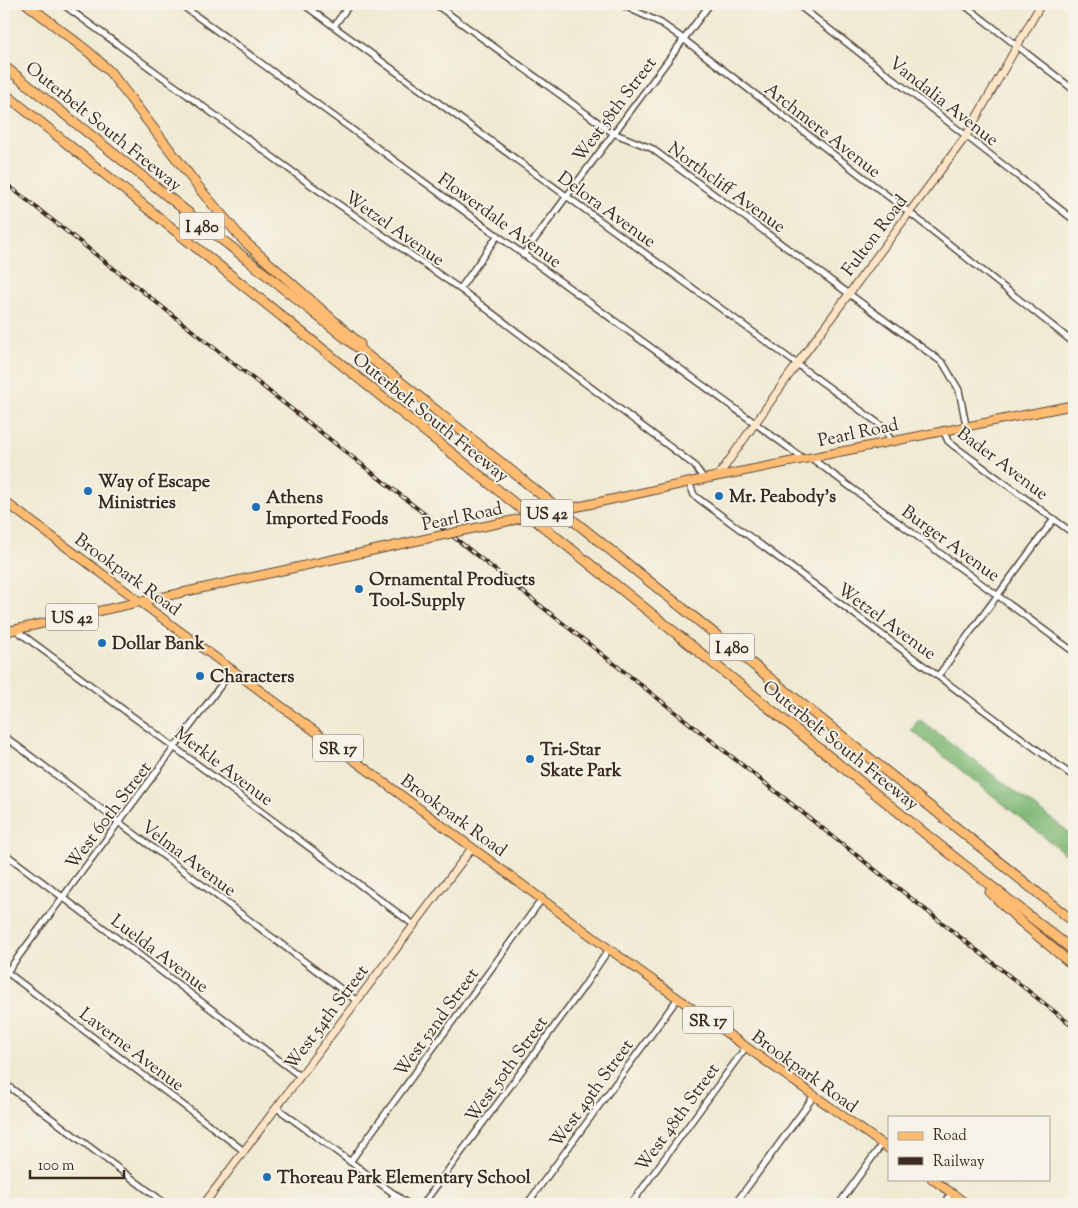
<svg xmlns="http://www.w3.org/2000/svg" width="1078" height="1208" viewBox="0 0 1078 1208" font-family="'Sorts Mill Goudy',serif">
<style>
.forest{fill:#7eb775;stroke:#5c704a}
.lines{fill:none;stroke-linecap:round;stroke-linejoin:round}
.street-casing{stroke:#564739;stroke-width:8}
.secondary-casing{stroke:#564739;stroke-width:9}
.primary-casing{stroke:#564739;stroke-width:10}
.highway-casing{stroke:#564739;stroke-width:11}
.street{stroke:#fff;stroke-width:5}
.secondary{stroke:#ffe4c6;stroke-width:7}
.primary{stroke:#ffbb71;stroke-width:8}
.highway{stroke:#ffbb71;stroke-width:9}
.rail-casing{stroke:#3b2a1e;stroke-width:4}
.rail{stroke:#f7f3e8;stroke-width:2;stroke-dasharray:5.5;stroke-linecap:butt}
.primary-bridge-casing{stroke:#564739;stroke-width:10;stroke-linecap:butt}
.primary-bridge{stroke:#ffbb71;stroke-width:8}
.poi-dot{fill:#1f6fb2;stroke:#f7f3e8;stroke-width:2}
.labels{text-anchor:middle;stroke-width:4;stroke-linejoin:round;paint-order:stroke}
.shield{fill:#f7f3e8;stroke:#73665b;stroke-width:1}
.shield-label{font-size:16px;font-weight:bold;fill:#3b2a1e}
.street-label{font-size:18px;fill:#3b2a1e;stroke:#f7f3e8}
.poi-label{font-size:18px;font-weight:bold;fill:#3b2a1e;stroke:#f7f3e8;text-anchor:start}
</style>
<rect width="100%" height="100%" fill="#f7f3e8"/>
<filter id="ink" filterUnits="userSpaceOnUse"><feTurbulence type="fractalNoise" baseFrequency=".02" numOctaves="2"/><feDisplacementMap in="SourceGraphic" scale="10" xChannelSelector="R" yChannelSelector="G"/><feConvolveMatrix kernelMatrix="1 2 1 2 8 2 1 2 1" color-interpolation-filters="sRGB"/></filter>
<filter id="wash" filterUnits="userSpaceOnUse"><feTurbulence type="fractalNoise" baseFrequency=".0096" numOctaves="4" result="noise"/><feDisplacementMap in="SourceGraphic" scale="20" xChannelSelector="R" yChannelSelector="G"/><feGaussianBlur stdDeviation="1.12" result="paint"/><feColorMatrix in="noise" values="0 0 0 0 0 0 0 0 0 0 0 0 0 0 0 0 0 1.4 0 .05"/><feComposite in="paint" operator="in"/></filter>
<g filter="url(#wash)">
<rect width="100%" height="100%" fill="#f0ead3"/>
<polygon class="forest" points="919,719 1074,836 1074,861 911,730"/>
</g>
<g filter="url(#ink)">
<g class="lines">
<g class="street-casing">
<g id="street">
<polyline points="180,4 804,459"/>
<polyline points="303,4 882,426 891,440"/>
<polyline points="435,4 613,133 651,148 943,363 959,390 966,425"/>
<polyline points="620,4 661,23 678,35 910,213 1074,343"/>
<polyline points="797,4 1074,220"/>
<polyline points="963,4 1074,90"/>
<polyline points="65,6 311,185 460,289 694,465 704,479"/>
<polyline points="334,26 350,4"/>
<polyline points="523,255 710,4"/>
<polyline points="460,289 498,235"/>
<polyline points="943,430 948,441 954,446 1074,534"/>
<polyline points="811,458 1074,652"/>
<polyline points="689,482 694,495 699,499 1074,777"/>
<polyline points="16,630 414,925"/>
<polyline points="938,676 1054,519"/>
<polyline points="4,736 357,1001"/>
<polyline points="4,853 300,1076"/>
<polyline points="4,970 244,1151"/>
<polyline points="4,976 233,669"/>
<polyline points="4,1083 166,1204"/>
<polyline points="277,1108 408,1204"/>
<polyline points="350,1162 542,899"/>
<polyline points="388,1204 395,1194"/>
<polyline points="423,1204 582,989 609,949"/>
<polyline points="527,1204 678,998"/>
<polyline points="631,1204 746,1047"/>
<polyline points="735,1204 814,1096"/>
<polyline points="839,1204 882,1144"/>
<polyline points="944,1204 951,1193"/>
</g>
</g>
<g class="secondary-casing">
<g id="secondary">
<polyline points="718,476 797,364 966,136 1041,4"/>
<polyline points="204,1204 472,848"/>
</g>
</g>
<g class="primary-casing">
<g id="primary">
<polyline points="4,501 609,949 889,1149"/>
<polyline points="600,502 704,479 1074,405"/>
<polyline points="471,529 495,524"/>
<polyline points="4,632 411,542"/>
<polyline points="932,1179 967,1204"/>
</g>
</g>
<g class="highway-casing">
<g id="highway">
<polyline points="27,4 90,53 110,72 203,193 244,241 360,344"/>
<polyline points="4,66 402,383 1074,922"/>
<polyline points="4,93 958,860 1074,951"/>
<polyline points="990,892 1019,920 1074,966"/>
</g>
</g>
<use href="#street" class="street"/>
<use href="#secondary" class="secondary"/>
<use href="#primary" class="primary"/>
<use href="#highway" class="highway"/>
<g class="rail-casing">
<polyline id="rail" points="4,182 1074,1027"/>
</g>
<use href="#rail" class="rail"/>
<g class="primary-bridge-casing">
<g id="primary-bridge">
<polyline points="495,524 600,502"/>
<polyline points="411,542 471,529"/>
</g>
</g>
<use href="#primary-bridge" class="primary-bridge"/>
</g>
</g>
<g class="poi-dot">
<circle cx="88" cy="491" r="5"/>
<circle cx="719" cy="496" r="5"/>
<circle cx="256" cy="507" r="5"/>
<circle cx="359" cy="589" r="5"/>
<circle cx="102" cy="643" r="5"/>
<circle cx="200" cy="676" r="5"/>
<circle cx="530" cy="759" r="5"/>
<circle cx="267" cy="1177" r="5"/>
</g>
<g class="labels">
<g class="shield">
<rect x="179.5" y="212.5" width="45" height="27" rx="4"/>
<rect x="521" y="499.5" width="52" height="27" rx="4"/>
<rect x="46" y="603.5" width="52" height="27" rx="4"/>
<rect x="709.5" y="633.5" width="45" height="27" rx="4"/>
<rect x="313" y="734.5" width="50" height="27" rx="4"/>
<rect x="683" y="1006.5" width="50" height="27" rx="4"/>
</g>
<g class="shield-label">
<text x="202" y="232">I 480</text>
<text x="547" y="519">US 42</text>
<text x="72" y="623">US 42</text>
<text x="732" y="653">I 480</text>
<text x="338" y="754">SR 17</text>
<text x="708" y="1026">SR 17</text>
</g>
<g class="street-label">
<text transform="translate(944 101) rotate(38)" y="6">Vandalia Avenue</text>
<text transform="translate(614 109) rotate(-53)" y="6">West 58th Street</text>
<text transform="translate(104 126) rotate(39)" y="6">Outerbelt South Freeway</text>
<text transform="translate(823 130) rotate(38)" y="6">Archmere Avenue</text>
<text transform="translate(727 187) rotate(36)" y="6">Northcliff Avenue</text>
<text transform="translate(607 209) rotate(36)" y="6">Delora Avenue</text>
<text transform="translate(500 220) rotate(36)" y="6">Flowerdale Avenue</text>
<text transform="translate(395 228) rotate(35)" y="6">Wetzel Avenue</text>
<text transform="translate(874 235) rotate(-53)" y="6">Fulton Road</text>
<text transform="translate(431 417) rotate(39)" y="6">Outerbelt South Freeway</text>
<text transform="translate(858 432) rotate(-12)" y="6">Pearl Road</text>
<text transform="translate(1003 463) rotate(37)" y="6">Bader Avenue</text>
<text transform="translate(462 516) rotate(-12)" y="6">Pearl Road</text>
<text transform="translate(951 543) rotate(36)" y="6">Burger Avenue</text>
<text transform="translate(128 574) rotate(36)" y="6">Brookpark Road</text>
<text transform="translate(887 621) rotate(36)" y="6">Wetzel Avenue</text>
<text transform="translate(841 745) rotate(39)" y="6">Outerbelt South Freeway</text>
<text transform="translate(224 766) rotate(37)" y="6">Merkle Avenue</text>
<text transform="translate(108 815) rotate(-53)" y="6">West 60th Street</text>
<text transform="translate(454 815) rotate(36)" y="6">Brookpark Road</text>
<text transform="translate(189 858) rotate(37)" y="6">Velma Avenue</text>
<text transform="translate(160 953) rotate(37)" y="6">Luelda Avenue</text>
<text transform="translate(326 1017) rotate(-53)" y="6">West 54th Street</text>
<text transform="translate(436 1022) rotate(-54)" y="6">West 52nd Street</text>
<text transform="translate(132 1049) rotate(37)" y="6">Laverne Avenue</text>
<text transform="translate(506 1069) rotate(-54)" y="6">West 50th Street</text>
<text transform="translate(805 1071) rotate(36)" y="6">Brookpark Road</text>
<text transform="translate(591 1093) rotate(-54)" y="6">West 49th Street</text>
<text transform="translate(677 1117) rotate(-54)" y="6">West 48th Street</text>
</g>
<g class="poi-label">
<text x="98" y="487">Way of Escape<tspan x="98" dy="21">Ministries</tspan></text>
<text x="729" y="502">Mr. Peabody's</text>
<text x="266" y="503">Athens<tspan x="266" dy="21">Imported Foods</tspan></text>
<text x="369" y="585">Ornamental Products<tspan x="369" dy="21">Tool-Supply</tspan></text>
<text x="112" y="649">Dollar Bank</text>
<text x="210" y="682">Characters</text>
<text x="540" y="755">Tri-Star<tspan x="540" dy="21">Skate Park</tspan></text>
<text x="277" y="1183">Thoreau Park Elementary School</text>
</g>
</g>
<rect width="1078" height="1208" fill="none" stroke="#f7f3e8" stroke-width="20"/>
<rect x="888" y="1116" width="162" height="65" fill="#f7f3e8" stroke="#aca397"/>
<rect x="898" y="1132" width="25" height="8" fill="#ffbb71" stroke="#aca397"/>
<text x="933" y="1140" font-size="15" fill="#3b2a1e">Road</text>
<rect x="898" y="1157" width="25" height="8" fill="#3b2a1e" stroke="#aca397"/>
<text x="933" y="1166" font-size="15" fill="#3b2a1e">Railway</text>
<path d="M30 1170v8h94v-8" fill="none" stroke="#3b2a1e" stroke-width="2.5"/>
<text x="38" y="1170" font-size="15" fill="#3b2a1e" stroke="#f7f3e8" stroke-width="4" paint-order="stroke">100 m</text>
</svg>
